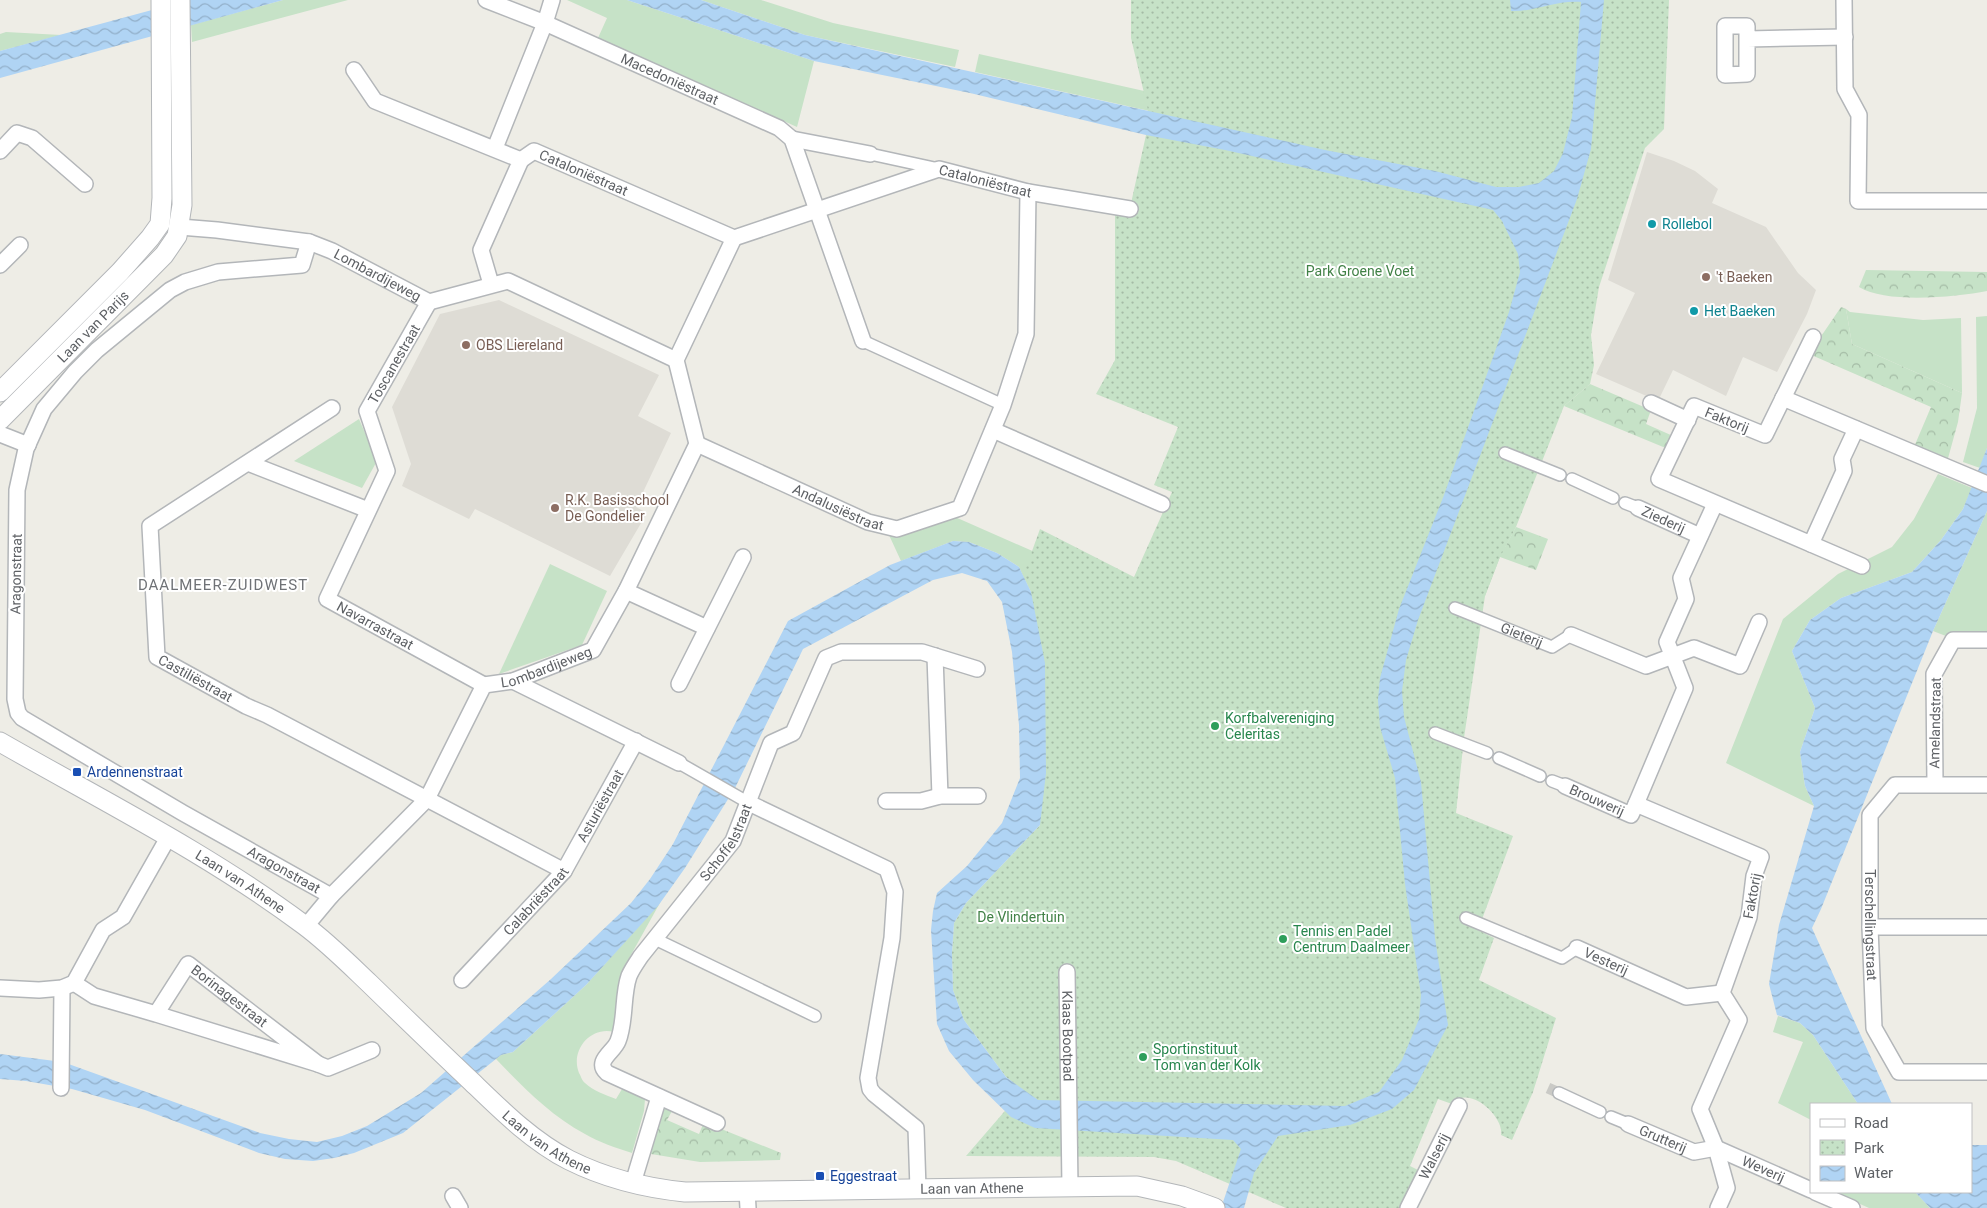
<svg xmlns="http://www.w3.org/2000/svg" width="1987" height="1208" viewBox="0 0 1987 1208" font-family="Roboto,sans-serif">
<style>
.education{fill:#dedcd5}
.green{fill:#c6e2c7}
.forest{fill:url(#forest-crowns)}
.park{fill:url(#park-dots)}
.water{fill:url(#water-waves)}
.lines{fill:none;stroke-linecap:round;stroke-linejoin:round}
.pedestrian-tunnel{stroke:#cacac6;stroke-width:11;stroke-dasharray:11 5.5;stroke-linecap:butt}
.pedestrian-casing{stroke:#b3b6b9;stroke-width:14}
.minor-casing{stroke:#b3b6b9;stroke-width:18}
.tertiary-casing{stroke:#b3b6b9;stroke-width:21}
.pedestrian{stroke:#fff;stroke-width:11}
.minor{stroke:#fff;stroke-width:15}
.tertiary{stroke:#fff;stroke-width:19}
.culture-dot{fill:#0f9aa8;stroke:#fff;stroke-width:2}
.education-dot{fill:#8d6e63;stroke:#fff;stroke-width:2}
.leisure-dot{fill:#2e9e5b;stroke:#fff;stroke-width:2}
.transit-dot{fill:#1a4fb4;stroke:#fff;stroke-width:2}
.labels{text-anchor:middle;stroke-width:4;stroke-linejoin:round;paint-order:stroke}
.street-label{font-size:14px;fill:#5e6165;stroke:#fff}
.culture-label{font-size:14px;fill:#0d838f;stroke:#fff;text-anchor:start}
.park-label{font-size:14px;fill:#418146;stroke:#fff}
.education-label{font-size:14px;fill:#785e54;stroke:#fff;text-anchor:start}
.leisure-label{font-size:14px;fill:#27864d;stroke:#fff;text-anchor:start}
.transit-label{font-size:14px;fill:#164399;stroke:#fff;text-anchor:start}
.neighbourhood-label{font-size:15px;letter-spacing:1px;fill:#6f7276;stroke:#fff}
</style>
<defs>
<pattern id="forest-crowns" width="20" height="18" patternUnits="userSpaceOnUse" patternTransform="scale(1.25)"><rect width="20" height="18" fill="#c6e2c7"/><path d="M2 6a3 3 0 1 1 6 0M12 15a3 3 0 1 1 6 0" fill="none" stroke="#a4bba5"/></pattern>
<pattern id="park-dots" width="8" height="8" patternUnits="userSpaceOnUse" patternTransform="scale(1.25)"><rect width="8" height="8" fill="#c6e2c7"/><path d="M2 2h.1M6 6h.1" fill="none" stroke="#a4bba5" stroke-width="1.8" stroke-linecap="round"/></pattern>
<pattern id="water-waves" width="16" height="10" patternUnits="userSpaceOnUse" patternTransform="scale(1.25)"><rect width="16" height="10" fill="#b0d4f4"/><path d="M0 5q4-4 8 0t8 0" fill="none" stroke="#92afc9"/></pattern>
</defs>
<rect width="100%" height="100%" fill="#eeede6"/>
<g class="education">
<polygon points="1647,152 1674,161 1695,171 1718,189 1712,203 1766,227 1798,273 1816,290 1807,314 1777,372 1743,357 1726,396 1673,370 1658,401 1596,374 1635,293 1608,280"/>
<polygon points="499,300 659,375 638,416 671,433 636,507 647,513 610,576 475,509 469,519 402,486 411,464 392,407 440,314"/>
</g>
<g class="green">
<polygon points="283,0 348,0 192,42 191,25"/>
<polygon points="567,0 627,0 814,61 797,127 598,38 607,18"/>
<polygon points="701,0 761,0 833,23 959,50 955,67 805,35"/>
<polygon points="6,32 61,35 0,51 0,34"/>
<polygon points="979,54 1269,119 1325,150 975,72"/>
<polygon points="1846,309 1850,312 1923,320 1961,318 1962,393 1852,344"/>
<polygon points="1987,316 1987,448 1980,468 1963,462 1977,408 1976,317"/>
<polygon points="359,419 377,461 362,488 294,461"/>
<polygon points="1938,474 1972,488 1963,509 1941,540 1912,572 1841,598 1810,620 1792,651 1815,708 1800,752 1805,786 1814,806 1726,763 1783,619 1838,574 1892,547 1914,519"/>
<polygon points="1987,511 1987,634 1951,638 1933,631"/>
<polygon points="946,513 1078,571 1065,592 1023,576 1019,567 997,553 969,542 953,541 901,561 889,535 903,532"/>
<polygon points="550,564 607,591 582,645 499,674"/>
<path d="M661,901l-39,70 -8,61c-24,-6 -44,19 -35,41 2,3 3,8 6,10 8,8 21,12 31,16l6,-10 23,10 -1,12 -12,42c-16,-5 -33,-11 -47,-19 -35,-19 -62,-47 -89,-75l5,-4 12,-3 73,-67z"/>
<polygon points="1778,1016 1800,1023 1813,1035 1858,1104 1811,1104 1811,1120 1778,1103 1803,1042 1773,1032"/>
<polygon points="1841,1192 1915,1192 1930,1208 1869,1208 1840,1195"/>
</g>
<g class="forest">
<path d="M1866,270l121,2v19c-31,6 -101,13 -128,-4z"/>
<polygon points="1841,307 1846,309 1852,344 1962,393 1958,422 1947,462 1914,447 1931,407 1809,354"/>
<polygon points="1590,384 1651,410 1646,424 1673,436 1668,449 1564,406"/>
<polygon points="1516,527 1548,539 1536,570 1500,557 1485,596 1464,577 1505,547"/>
<polygon points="664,1107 672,1111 667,1120 699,1134 704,1122 781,1153 780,1160 700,1162 651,1154 654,1133"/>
</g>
<path class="park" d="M1131,0h538l-5,129 -19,19 -46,139 -8,48 3,30 -4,19 -26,22 -48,121 -16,30 -15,39 -21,142 -8,75 57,23 -35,94 16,8 -15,42 77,38 -23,74 -21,48 -11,-5c3,-16 -23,-41 -39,-37 -3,0 -7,4 -10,6l-14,-5 -28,67 8,4 -17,38h-115l-110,-47 -22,-4 -188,-1 57,-66 -17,-13 -42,-57 -11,-30 -1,-37 2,-30 12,-20 74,-78 -9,-233 -8,-16 17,-47 94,48 38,-85 -18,-7 24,-58 -82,-33 19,-34v-145l13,2 18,-82 2,-25 -17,-72z"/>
<g class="water">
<polygon points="189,0 283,0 0,78 0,51"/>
<path d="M627,0h74l104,35 520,115 110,21 61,16h23l20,-4 15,-12 9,-18 9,-36 9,-115c-26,-2 -46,10 -70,9l-1,-11h94l-13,149 -14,50 -159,421 -12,40 -4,31 2,26 17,65 14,156 13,87 -34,65 -22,19 -42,16 -72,11 -24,37 -10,35h-23l20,-59 -8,-9 -198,-12 -24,-11 -38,-37 -24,-29 -12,-27 -6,-94 2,-19 4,-18 30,-27 35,-43 18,-45 -1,-53 -7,-73 -10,-50 -15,-21 -25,-8 -29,7 -130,69 -68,139 -50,80 -27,38 -72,79 -73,67 -12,3 -98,78 -49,20 -20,5 -21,3 -28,-2 -26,-6 -114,-43 -73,-21 -46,-8 -26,-2v-25l63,8 197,71 29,6 28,3 25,-6 25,-10 54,-33 130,-114 80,-76 19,-24 23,-35 115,-223 102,-56 63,-24 16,1 28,11 22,14 12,25 14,71 1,110 -6,52 -74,78 -12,20 -2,30 1,37 11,30 42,57 32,23 307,6 34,-14 23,-32 17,-41 2,-24 -16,-111 -10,-106 -15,-51 -2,-27 2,-22 19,-69 45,-114 65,-183 11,-40 -2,-18 -16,-33 -9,-11 -268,-60 -79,-15 -176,-42 -156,-32z"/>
<polygon points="1987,448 1987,511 1933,631 1821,909 1812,928 1892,1104 1858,1104 1813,1035 1800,1023 1777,1015 1769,984 1779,925 1814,806 1805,786 1800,752 1815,708 1792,651 1810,620 1841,598 1912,572 1941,540 1963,509"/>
<polygon points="1971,1145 1987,1145 1987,1208 1930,1208 1915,1192 1971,1192"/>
</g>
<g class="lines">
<polyline class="pedestrian-tunnel" points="1548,1088 1559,1093"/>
<g class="pedestrian-casing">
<g id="pedestrian">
<polyline points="870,154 939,169"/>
<polyline points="863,341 1003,405"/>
<polyline points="1505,453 1560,475"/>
<polyline points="1572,479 1613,498"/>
<polyline points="1625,503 1638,508"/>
<path id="s1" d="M1455,608l97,39 19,-12"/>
<polyline points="1435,733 1487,753"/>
<polyline points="1499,758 1540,776"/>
<polyline points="679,763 749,803"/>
<polyline points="1552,781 1565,786"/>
<polyline points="1466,918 1562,958 1577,948"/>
<polyline points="655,939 815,1016"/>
<polyline points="1559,1093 1600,1112"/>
<polyline points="1611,1117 1628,1124"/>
</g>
</g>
<g class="minor-casing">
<g id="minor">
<path id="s2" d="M486,0l59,23 234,105 13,11 71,202"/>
<polyline points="1844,0 1845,89 1859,115 1858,201 1987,201"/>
<polyline points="1747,39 1747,26 1725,26 1725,75 1747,74 1747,39 1845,37"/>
<polyline points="354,70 375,101 521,160 481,250 491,284"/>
<polyline points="792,139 870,154"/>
<polyline points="495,148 545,23 552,0"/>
<polyline points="0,151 17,133 32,138 85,184"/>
<path id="s3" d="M521,160l13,-9 200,87 205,-69 89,23 102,17"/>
<path id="s4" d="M180,227l37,3 92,12 23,9 97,51 79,-21 168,79"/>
<path id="s5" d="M309,242l-7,23 -84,7 -33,10 -15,8 -73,60 -22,22 -31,37 -18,40 -9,41 -2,209 3,14 4,5 161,95 148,83"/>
<polyline points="0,265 20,245"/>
<path id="s6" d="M429,302l-62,109 20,60 -60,128 157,86"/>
<polyline points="1813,337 1765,435 1694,406 1659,479 1811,544 1844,471 1842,459 1856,429"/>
<polyline points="1783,398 1987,484"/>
<polyline points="1651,403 1688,420"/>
<path id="s7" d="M332,408l-182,118 7,131 89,49 21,9 297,156"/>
<polyline points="993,430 1162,504"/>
<polyline points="0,434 28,445"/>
<path id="s8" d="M697,444l171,78 29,7 63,-21 43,-103 23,-71 2,-142"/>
<polyline points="248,463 368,510"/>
<polyline points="1715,504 1681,578 1686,599 1667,642 1685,688 1636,804 1761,857 1754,876 1749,917 1722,993 1739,1020 1700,1109 1716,1148 1727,1188 1718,1208"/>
<path id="s9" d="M1638,508l62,28"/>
<polyline points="1811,544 1862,566"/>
<polyline points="626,591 707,628"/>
<polyline points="1571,635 1646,666 1694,648 1740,666 1759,622"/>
<polyline points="935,656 940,796"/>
<polyline points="513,681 679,763"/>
<polyline points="679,684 743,557"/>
<polyline points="1935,784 1934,674 1953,640 1987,640"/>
<path id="s10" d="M1987,785h-92l-25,30v112l4,101 25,44h88"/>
<path id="s11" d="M1565,786l66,29 5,-11"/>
<polyline points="886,801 921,801 940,796 978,796"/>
<polyline points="749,803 887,869 895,892 892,938 868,1078 870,1089 874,1094 916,1128 918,1189"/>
<path id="s12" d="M306,926l25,-30 96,-97 57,-114 29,-4 80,-31 33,-59 71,-147 -21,-84 58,-122"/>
<polyline points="1870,927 1987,927"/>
<path id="s13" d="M1577,948l109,49 36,-4"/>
<path id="s14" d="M1067,972l3,215"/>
<path id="s15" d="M462,980l102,-109 72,-130"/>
<path id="s16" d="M74,983l20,13 62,18 32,-50 130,100 -162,-50"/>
<polyline points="0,988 39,990 62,988 74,983 103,930 123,917 169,836"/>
<polyline points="318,1064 328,1068 372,1050"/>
<polyline points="61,1088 62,988"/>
<path id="s17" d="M717,1123l-110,-50c-13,-12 7,-21 11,-32 8,-20 4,-45 11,-65 3,-7 8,-14 12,-20l92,-115 38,-98 22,-10 33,-75 15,-6h81l55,17"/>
<path id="s18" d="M1628,1124l66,28 22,-4 95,42"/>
<polyline points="633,1183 659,1097"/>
<polyline points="747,1191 748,1208"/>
<polyline points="1815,1192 1852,1208"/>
<polyline points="453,1196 460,1208"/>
<path id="s19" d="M1408,1208l51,-102"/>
</g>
</g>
<g class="tertiary-casing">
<g id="tertiary">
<polyline points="0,392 120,272 150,238 160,224 162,198 161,0"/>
<path id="s20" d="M0,420l164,-165 13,-19 5,-31 -2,-205"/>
<path id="s21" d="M0,742c103,59 209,112 304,183 23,17 44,38 65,58 34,33 68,66 103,99 29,28 60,59 97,78 36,18 76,28 116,32l452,-6 45,10 33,12"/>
</g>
</g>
<use href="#pedestrian" class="pedestrian"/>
<use href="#minor" class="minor"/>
<use href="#tertiary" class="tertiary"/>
</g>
<g class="culture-dot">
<circle cx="1652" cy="224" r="5"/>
<circle cx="1694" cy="311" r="5"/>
</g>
<g class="education-dot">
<circle cx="1706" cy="277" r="5"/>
<circle cx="466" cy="345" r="5"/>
<circle cx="555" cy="508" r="5"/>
</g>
<g class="leisure-dot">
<circle cx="1215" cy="726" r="5"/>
<circle cx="1283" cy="939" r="5"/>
<circle cx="1143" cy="1057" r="5"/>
</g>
<g class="transit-dot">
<rect x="72" y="767" width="10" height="10" rx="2.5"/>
<rect x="815" y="1171" width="10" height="10" rx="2.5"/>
</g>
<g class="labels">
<g class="street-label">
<text dy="5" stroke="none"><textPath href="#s2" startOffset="200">Macedoniëstraat</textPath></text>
<text dy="5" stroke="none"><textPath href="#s3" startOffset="70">Cataloniëstraat</textPath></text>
<text dy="5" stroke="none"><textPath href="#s3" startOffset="498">Cataloniëstraat</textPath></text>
<text dy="5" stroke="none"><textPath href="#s4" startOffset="206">Lombardijeweg</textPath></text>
<text dy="5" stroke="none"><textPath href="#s20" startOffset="132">Laan van Parijs</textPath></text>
<text transform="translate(394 364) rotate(-60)" y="5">Toscanestraat</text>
<text transform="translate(1727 420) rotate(22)" y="5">Faktorij</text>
<text dy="5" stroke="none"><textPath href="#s8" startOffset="155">Andalusiëstraat</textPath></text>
<text dy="5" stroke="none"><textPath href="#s9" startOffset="28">Ziederij</textPath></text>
<text transform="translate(16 574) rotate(-89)" y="5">Aragonstraat</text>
<text dy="5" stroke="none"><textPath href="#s6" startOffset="385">Navarrastraat</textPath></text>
<text dy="5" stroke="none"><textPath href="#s1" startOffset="72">Gieterij</textPath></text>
<text dy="5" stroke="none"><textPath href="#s12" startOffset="368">Lombardijeweg</textPath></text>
<text dy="5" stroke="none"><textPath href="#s7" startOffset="392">Castiliëstraat</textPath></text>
<text transform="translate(1935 723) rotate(-89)" y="5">Amelandstraat</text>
<text dy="5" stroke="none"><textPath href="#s11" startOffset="35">Brouwerij</textPath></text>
<text dy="5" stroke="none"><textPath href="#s15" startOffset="224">Asturiëstraat</textPath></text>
<text dy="5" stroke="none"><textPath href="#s17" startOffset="391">Schoffelstraat</textPath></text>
<text dy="5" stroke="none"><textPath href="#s5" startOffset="952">Aragonstraat</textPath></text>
<text dy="5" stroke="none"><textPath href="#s21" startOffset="278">Laan van Athene</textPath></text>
<text transform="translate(1752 896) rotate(-79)" y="5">Faktorij</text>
<text dy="5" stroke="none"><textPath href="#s15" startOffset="108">Calabriëstraat</textPath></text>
<text dy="5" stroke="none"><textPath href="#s10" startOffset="241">Terschellingstraat</textPath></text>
<text dy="5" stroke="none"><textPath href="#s13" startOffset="32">Vesterij</textPath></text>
<text dy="5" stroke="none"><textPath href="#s16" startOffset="200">Borinagestraat</textPath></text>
<text dy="5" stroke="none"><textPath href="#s14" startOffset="64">Klaas Bootpad</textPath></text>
<text dy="5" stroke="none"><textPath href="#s18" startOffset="38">Grutterij</textPath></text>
<text dy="5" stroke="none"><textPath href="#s21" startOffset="682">Laan van Athene</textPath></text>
<text dy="5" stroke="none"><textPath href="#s19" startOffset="58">Walserij</textPath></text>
<text dy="5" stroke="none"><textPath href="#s18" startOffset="146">Weverij</textPath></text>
<text dy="5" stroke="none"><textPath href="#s21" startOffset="1118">Laan van Athene</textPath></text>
</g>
<g class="culture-label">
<text x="1662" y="229">Rollebol</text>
<text x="1704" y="316">Het Baeken</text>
</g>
<g class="park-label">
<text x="1360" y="276">Park Groene Voet</text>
<text x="1021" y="922">De Vlindertuin</text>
</g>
<g class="education-label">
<text x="1716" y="282">'t Baeken</text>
<text x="476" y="350">OBS Liereland</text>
<text x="565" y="505">R.K. Basisschool<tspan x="565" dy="16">De Gondelier</tspan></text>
</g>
<g class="leisure-label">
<text x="1225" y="723">Korfbalvereniging<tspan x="1225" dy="16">Celeritas</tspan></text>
<text x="1293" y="936">Tennis en Padel<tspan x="1293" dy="16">Centrum Daalmeer</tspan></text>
<text x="1153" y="1054">Sportinstituut<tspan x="1153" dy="16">Tom van der Kolk</tspan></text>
</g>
<g class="transit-label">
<text x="87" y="777">Ardennenstraat</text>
<text x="830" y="1181">Eggestraat</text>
</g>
<g class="neighbourhood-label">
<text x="223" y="590">DAALMEER-ZUIDWEST</text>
</g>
</g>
<rect x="1810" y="1103" width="162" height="90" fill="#ffffff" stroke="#bfc0c1"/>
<rect x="1820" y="1119" width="25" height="8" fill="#ffffff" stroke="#bfc0c1"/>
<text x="1854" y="1128" font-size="15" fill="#5e6165">Road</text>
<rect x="1820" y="1140" width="25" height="15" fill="url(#park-dots)" stroke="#bfc0c1"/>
<text x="1854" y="1153" font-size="15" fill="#5e6165">Park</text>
<rect x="1820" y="1166" width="25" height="15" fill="url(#water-waves)" stroke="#bfc0c1"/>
<text x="1854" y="1178" font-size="15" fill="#5e6165">Water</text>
</svg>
